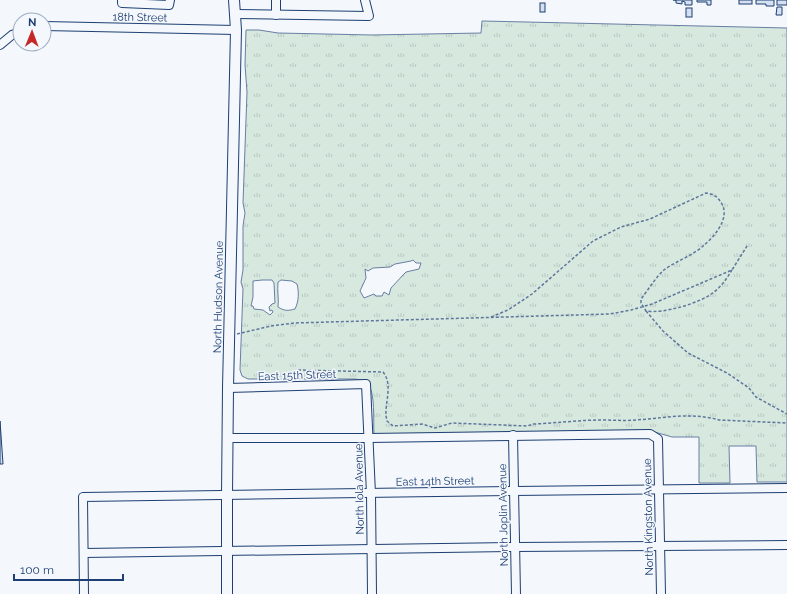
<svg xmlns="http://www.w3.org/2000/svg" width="787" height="594" viewBox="0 0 787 594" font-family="Raleway,sans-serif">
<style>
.grass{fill:url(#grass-tufts);stroke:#687fa3;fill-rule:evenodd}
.building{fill:#d5e0f0;stroke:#1d3f73}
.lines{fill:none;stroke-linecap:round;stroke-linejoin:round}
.minor-casing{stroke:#1d3f73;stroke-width:10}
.major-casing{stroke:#1d3f73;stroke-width:12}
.path{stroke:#5e769c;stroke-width:1.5;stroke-dasharray:3 2;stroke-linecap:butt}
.minor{stroke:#f4f7fb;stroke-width:8}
.major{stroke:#f4f7fb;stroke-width:10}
.labels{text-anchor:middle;stroke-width:3;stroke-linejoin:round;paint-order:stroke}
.street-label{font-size:11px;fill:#1d3f73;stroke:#f4f7fb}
</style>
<defs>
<pattern id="grass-tufts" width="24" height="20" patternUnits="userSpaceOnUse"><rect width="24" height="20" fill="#d7e8df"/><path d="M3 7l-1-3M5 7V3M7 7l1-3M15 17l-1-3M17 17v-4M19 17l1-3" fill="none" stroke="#b8c8c3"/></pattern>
</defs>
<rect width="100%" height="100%" fill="#f4f7fb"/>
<path class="grass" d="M482,21l305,7v454h-30l-1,-36h-27l1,37h-31v-46h-27l-21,-6 -277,5c-1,-16 2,-42 -7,-55l-12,-2h-107l-6,-3 -2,-6 3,-81 -2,-7 2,-12v-44l2,-13 -2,-10 4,-111 -2,-27 1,-35h13l19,3 94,2 109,-2zM413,260l3,3h5l-2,6 -13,3 -3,3 -12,13 -2,7 -5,-3 -2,4h-6l-2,-2 -10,4 -4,-7 6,-13 -1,-9 3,2 5,-3 17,-1 5,-3 16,-3zM262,280h10l2,3 1,20 -3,1 -3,3 1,4 2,-1 1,2 -3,3 -7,-5 -9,-1 -1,-3h-2l2,-9v-16zM281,280l11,1 5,3c2,8 2,17 -2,25 -7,2 -11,2 -17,-2 1,-8 -1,-16 0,-25z"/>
<g class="building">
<polygon points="673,0 692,0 692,5 685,5 685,2 682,1 682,4 676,3 676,0"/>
<polygon points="697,0 711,0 711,5 707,5 707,2 697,2"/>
<rect x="739" y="0" width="13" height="4"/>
<polygon points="756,0 774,0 774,6 766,6 766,4 756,4"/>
<rect x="777" y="0" width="10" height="5"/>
<rect x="540" y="3" width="5" height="9"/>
<polygon points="777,7 782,7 782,15 776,15"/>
<rect x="686" y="8" width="6" height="9"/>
<polygon points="0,421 3,464 0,464"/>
</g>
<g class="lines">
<g class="minor-casing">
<g id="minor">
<polyline points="122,0 122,3 169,5 170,0"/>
<polyline points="235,14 369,16 365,0"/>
<polyline points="276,15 276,0"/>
<polyline points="44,26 236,30"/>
<polyline points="0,45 12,35 20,32"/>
<polyline points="228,388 366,384 371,494 372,594"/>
<polyline points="513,435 516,594"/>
<polyline points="227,438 369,438 650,434 658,439 661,594"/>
<polyline points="84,553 515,547 787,545"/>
<polyline points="84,594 83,497 514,491 787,488"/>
</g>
</g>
<g class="major-casing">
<polyline id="major" points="227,594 227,495 228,388 236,30 234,0"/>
</g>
<g class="path">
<polyline points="646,311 663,331 688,353 727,373 749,388 756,397 787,414"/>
<path d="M491,317l17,-7 24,-16 61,-53 28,-14 29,-8 56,-26c8,1 12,4 16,11 8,15 -8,33 -19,42 -11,10 -27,15 -39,24 -8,7 -16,20 -23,29v4l5,8c17,3 55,-8 68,-19 8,-6 13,-14 18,-22"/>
<polyline points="237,334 271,326 294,323 610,314 631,310 652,304 732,270 747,246"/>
<path d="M298,370l85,2c10,12 2,30 3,44l1,5 6,5 29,-2 13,4 17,-5 75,3 7,-2c23,-1 46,-4 68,-4 12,0 23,1 34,0 28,-2 56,-8 83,0l68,3"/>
</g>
<use href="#minor" class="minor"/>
<use href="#major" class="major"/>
</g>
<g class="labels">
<g class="street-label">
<text transform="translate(140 17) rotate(1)" y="4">18th Street</text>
<text transform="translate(218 297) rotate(-89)" y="4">North Hudson Avenue</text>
<text transform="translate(297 375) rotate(-2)" y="4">East 15th Street</text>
<text transform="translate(435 481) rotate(-1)" y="4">East 14th Street</text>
<text transform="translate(359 489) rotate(-91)" y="4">North Iola Avenue</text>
<text transform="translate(503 515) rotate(-91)" y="4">North Joplin Avenue</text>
<text transform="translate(648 517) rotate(-91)" y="4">North Kingston Avenue</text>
</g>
</g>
<g transform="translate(32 32) rotate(1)"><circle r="19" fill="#f4f7fb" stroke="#9eadc5"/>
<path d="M0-3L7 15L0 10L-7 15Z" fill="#c62828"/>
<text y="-6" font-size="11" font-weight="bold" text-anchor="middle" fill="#1d3f73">N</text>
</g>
<path d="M14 574v6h109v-6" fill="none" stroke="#1d3f73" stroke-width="2"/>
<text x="20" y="574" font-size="12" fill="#1d3f73" stroke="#f4f7fb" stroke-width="3" paint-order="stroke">100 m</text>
</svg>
